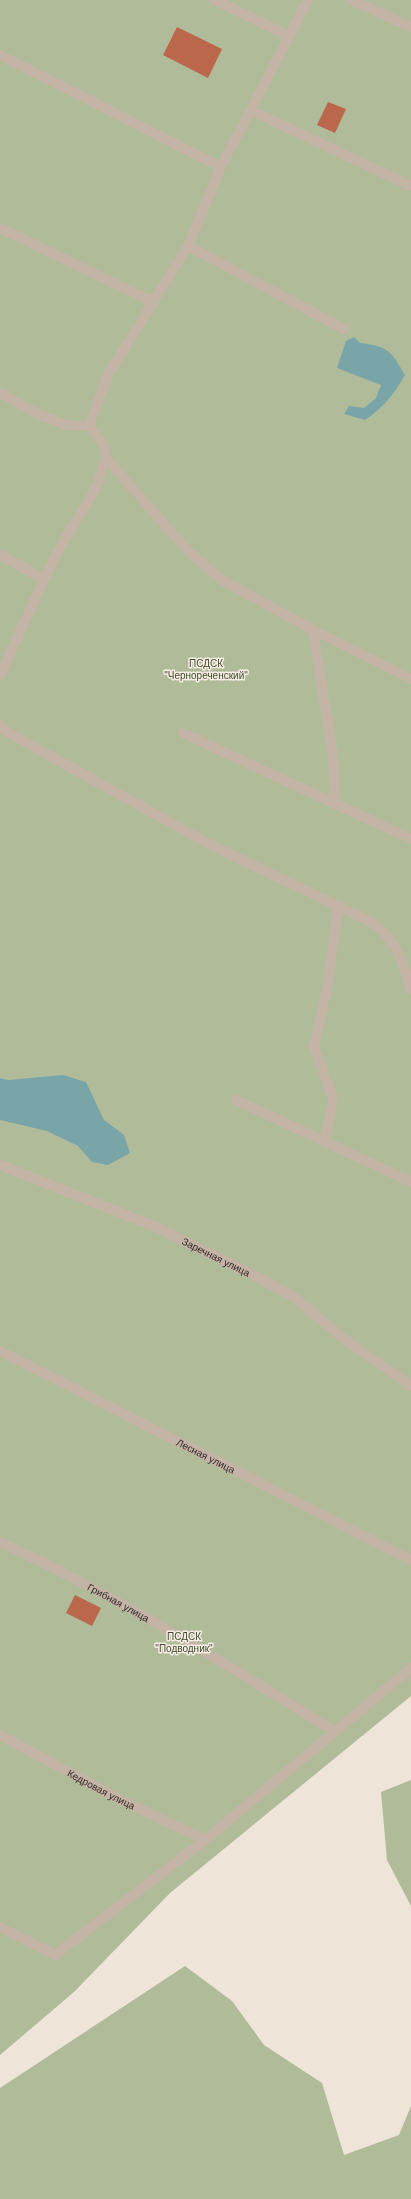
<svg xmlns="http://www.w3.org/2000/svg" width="411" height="2199" viewBox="0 0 411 2199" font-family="Helvetica,sans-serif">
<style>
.green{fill:#b0bb9a}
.water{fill:#7aa5a8}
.building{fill:#ba674b}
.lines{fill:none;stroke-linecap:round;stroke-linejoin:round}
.minor{stroke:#c4b4a6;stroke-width:10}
.labels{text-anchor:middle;stroke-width:3;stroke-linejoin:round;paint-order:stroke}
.park-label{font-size:10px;fill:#414d2c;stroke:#f6eee4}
.street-label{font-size:10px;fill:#312a26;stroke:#f6eee4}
</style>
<rect width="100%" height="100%" fill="#eee4d8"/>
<g class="green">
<polygon points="0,0 411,0 411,1696 170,1893 74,1992 0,2055"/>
<polygon points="411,1780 411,1906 387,1860 381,1792"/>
<polygon points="185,1966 232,2001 264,2045 322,2083 344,2155 399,2135 411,2106 411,2199 0,2199 0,2088"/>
</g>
<g class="water">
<path d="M354,337l6,6c28,3 31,8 45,32 -11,19 -22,33 -40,45l-21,-6 5,-8 15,2 12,-10 5,-13 -44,-17 9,-27z"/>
<polygon points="63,1075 86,1082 104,1120 124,1135 130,1153 108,1165 92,1162 78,1146 47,1131 0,1120 0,1078 8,1080"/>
</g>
<g class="building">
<polygon points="177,27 222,49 208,78 163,55"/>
<polygon points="328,102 346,109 335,133 317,125"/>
<polygon points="75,1595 101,1608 92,1626 66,1613"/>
</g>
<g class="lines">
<g class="minor">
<polyline points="215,0 289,36"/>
<polyline points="351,0 411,27"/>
<polyline points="0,55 221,167"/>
<polyline points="250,110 411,186"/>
<polyline points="0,228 153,302"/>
<polyline points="188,246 344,329"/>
<path d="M0,393l38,21 28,11 23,1c7,9 18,19 16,31 -4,33 -28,59 -43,87 -23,43 -42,88 -62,132"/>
<polyline points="89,426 108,375 188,246 221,167 308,0"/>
<polyline points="105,457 188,551 222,580 313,630 411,679"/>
<polyline points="0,555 44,579"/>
<polyline points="313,630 333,756 335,804"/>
<path d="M0,725l7,7 202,112 162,78c27,19 30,37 40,67"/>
<polyline points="183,733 411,839"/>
<polyline points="236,1100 411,1182"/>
<polyline points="325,1142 333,1098 314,1047 328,984 338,906"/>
<path id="s1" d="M0,1165l156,62 101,50 37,20 50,42 67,47"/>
<path id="s2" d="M0,1351l411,209"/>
<path id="s3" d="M0,1542c117,54 227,122 335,190"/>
<path id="s4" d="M0,1735l113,61 92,44"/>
<polyline points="0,1927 55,1955 205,1840 411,1668"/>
</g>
</g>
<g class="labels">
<g class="park-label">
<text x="206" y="667">ПСДСК<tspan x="206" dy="12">"Чернореченский"</tspan></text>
<text x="184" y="1640">ПСДСК<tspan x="184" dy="12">"Подводник"</tspan></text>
</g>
<g class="street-label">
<text dy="4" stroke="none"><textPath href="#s1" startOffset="235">Заречная улица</textPath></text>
<text dy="4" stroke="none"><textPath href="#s2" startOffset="231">Лесная улица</textPath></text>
<text dy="4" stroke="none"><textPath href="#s3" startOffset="133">Грибная улица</textPath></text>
<text dy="4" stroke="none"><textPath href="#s4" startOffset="115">Кедровая улица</textPath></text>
</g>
</g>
</svg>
